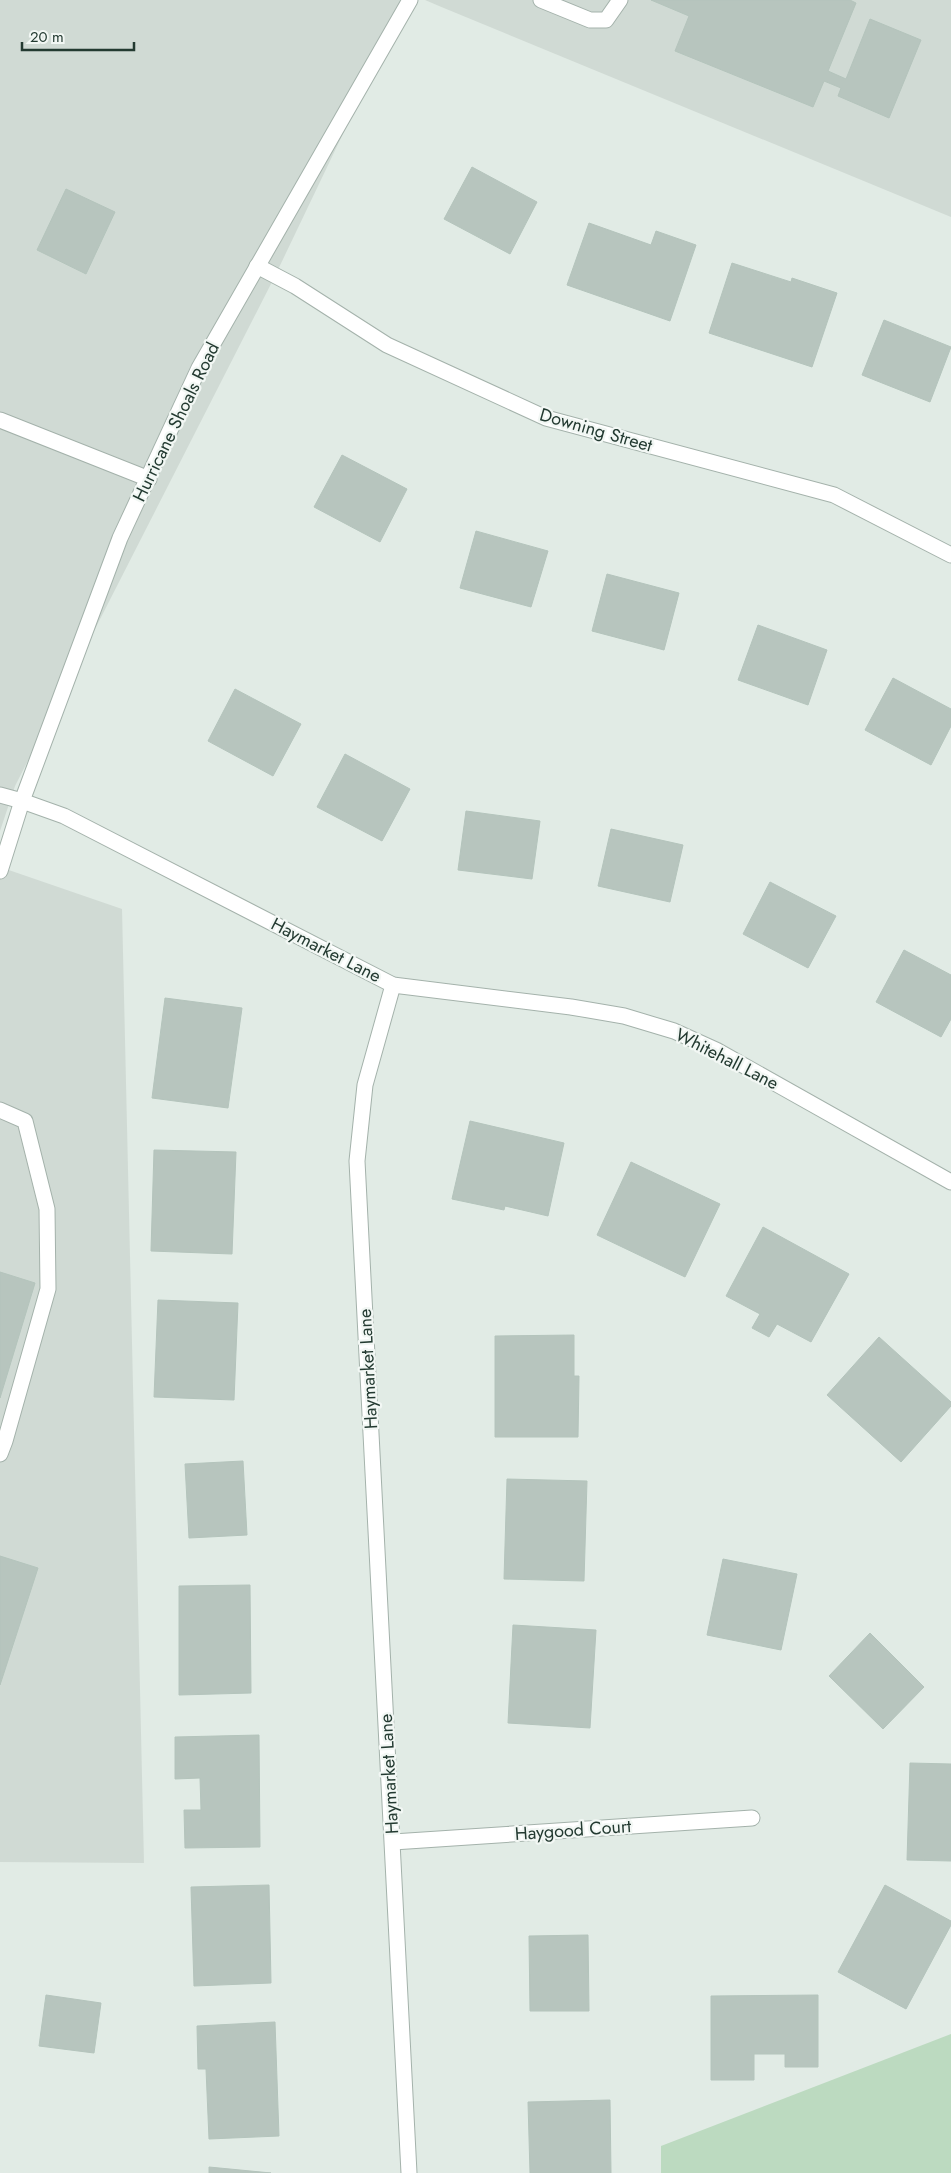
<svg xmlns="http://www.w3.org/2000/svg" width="951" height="2173" viewBox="0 0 951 2173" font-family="Jost,sans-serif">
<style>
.built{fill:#d0dad4}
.green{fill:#bcdac0}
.building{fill:#b7c5be;stroke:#b4c4bc}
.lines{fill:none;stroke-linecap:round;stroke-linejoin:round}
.service-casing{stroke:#a4b2ab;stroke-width:17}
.minor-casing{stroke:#a4b2ab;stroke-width:17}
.tertiary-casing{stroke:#a4b2ab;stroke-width:17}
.service{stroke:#fff;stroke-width:15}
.minor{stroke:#fff;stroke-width:15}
.tertiary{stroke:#fff;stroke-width:15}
.labels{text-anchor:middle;stroke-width:4.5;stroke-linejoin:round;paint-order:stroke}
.street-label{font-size:18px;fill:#233a31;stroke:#f2f7f4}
</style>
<rect width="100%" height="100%" fill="#e1ebe5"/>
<g class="built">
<polygon points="0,0 407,0 274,278 15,786 0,831"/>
<polygon points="425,0 951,0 951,217 439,6"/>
<polygon points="0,867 122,909 144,1863 0,1862"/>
</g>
<polygon class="green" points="951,2034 951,2173 661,2173 661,2146"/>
<g class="building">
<polygon points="651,0 850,0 856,3 828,71 846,79 870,19 921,40 889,118 838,96 841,88 824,81 813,107 675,51 689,16"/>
<polygon points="472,167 537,202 510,254 444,219"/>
<polygon points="66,189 115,212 86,274 37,250"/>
<polygon points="589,223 651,245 656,231 696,245 670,321 567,285"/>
<polygon points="732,263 791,282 792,278 837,293 812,367 709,333"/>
<polygon points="884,320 951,347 930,402 862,375"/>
<polygon points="342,455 407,489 380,542 314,507"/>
<polygon points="476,531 548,551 531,607 460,588"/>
<polygon points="607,574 679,593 664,650 592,631"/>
<polygon points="758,625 827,650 808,705 738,680"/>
<polygon points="893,678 951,709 951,726 931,765 865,730"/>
<polygon points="235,689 301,724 273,776 208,741"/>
<polygon points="345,754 410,789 382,841 317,807"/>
<polygon points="466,811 540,821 532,879 458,870"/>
<polygon points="611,829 683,845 670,902 598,886"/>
<polygon points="770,882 836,916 808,968 743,934"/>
<polygon points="904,950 951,975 951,1019 941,1037 876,1002"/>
<polygon points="165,998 242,1008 228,1108 152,1098"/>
<polygon points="470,1121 564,1143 548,1216 505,1206 504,1210 452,1199"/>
<polygon points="154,1150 236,1152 232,1254 151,1251"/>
<polygon points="631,1162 720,1204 685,1277 597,1235"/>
<polygon points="763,1227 849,1274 811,1342 777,1324 769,1337 752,1328 760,1314 726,1296"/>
<polygon points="0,1272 35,1283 0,1398"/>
<polygon points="158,1300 238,1303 234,1400 154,1397"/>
<polygon points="574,1335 574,1376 579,1376 578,1437 495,1437 495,1336"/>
<polygon points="879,1337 951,1402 951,1406 901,1462 827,1395"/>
<polygon points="243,1461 247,1535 189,1538 185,1464"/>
<polygon points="507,1479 587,1481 584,1581 504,1579"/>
<polygon points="0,1556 38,1568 0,1685"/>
<polygon points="723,1559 797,1574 781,1650 707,1635"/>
<polygon points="250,1585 251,1693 179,1695 179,1586"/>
<polygon points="513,1625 596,1630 590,1728 508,1723"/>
<polygon points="870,1633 924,1687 883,1729 829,1676"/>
<polygon points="259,1735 260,1847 185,1848 184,1810 201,1810 200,1778 175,1779 175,1737"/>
<polygon points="910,1763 951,1764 951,1861 907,1860"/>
<polygon points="269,1885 271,1983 194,1986 191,1887"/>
<polygon points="885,1885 951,1921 951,1925 906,2009 838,1972"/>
<polygon points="588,1935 589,2011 530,2011 529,1936"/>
<polygon points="46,1995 101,2003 94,2053 39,2046"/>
<polygon points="818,1995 818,2067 785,2067 785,2054 754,2054 754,2080 711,2080 711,1996"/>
<polygon points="275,2022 279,2136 209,2139 206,2069 198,2069 197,2026"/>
<polygon points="610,2100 611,2173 530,2173 528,2102"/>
<polygon points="209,2167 271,2173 209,2173"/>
</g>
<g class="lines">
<g class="service-casing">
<g id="service">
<polyline points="0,420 149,479"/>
<polyline points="0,795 22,801"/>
<polyline points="0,1110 25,1121 47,1209 48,1289 5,1441 0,1454"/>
</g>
</g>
<g class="minor-casing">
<g id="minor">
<polyline points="541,0 590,20 606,20 620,0"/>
<polyline points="257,266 295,286 387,345 546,418 834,495 951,555"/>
<polyline points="22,801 64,816 393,985 571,1007 624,1016 674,1031 716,1050 951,1182"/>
<polyline points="393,985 365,1085 357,1161 409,2173"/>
<polyline points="393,1842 752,1818"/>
</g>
</g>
<g class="tertiary-casing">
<polyline id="tertiary" points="0,871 22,801 120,538 199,368 410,0"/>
</g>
<use href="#service" class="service"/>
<use href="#minor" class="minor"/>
<use href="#tertiary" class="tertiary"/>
</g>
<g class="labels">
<g class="street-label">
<text transform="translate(176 422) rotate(-64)" y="6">Hurricane Shoals Road</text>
<text transform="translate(596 430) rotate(16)" y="6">Downing Street</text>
<text transform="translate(326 950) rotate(27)" y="6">Haymarket Lane</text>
<text transform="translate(727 1059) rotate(27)" y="6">Whitehall Lane</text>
<text transform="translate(368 1369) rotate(-93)" y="6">Haymarket Lane</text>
<text transform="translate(389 1774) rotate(-93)" y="6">Haymarket Lane</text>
<text transform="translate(573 1830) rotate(-4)" y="6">Haygood Court</text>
</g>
</g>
<path d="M22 42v8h112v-8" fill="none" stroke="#233a31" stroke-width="2.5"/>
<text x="30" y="42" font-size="15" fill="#233a31" stroke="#f2f7f4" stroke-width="4" paint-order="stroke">20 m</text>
</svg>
